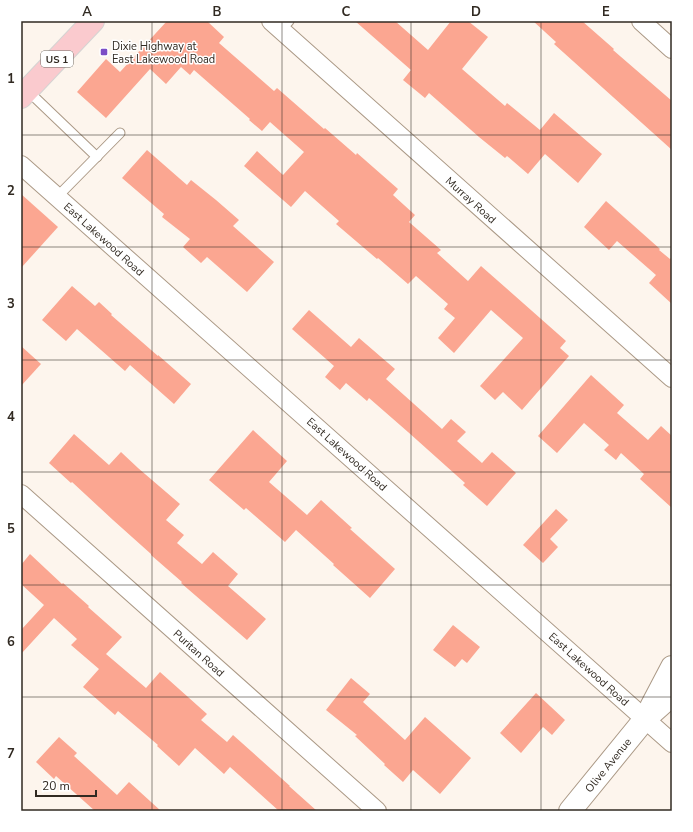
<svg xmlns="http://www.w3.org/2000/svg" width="693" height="832" viewBox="0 0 693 832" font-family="'Nunito Sans',sans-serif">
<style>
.building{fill:#fba691}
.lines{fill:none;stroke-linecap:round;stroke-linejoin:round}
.lane-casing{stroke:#ab9986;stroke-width:11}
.street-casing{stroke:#ab9986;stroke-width:20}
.secondary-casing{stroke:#ab9986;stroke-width:24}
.primary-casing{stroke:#d6d4d3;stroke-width:24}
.lane{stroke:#fff;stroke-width:9}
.street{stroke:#fff;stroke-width:18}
.secondary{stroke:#fff;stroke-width:22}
.primary{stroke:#facace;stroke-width:22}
.grid{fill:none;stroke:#312a22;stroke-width:1;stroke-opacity:0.55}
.poi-dot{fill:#7c4ec6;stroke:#fff;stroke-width:1.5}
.labels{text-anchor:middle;stroke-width:3;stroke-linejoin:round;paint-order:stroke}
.shield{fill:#fff;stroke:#6f6a64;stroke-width:1}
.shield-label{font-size:10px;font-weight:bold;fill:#312a22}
.poi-label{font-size:11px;fill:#312a22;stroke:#fff;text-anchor:start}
.street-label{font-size:11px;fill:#312a22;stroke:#fff}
.neatline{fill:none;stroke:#312a22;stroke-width:1.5}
.grid-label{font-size:13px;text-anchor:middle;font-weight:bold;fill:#312a22}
</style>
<rect width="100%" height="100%" fill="#fdf5ed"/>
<g class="building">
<polygon points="167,21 207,21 224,37 219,43 274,91 277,88 324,129 325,128 356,155 357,153 398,189 393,195 415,215 409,222 441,250 437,253 468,281 481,266 566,341 560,348 569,356 522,410 503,392 495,400 480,386 523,338 491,310 454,353 438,338 455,318 444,309 448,304 416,276 408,284 378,258 377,259 336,224 339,221 305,191 291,207 244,166 257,151 283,175 304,152 270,122 262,131 249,120 250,119 194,70 190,75 181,67 166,84 150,69 106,118 77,92 106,59 120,72"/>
<polygon points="355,21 395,21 428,50 451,21 468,21 488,37 462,69 505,106 507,103 540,130 554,113 602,154 578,183 545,154 528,174 507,156 505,158 479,137 429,93 425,98 403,80 411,70"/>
<polygon points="533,21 582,21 614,49 613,50 672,101 672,150 554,44 556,42"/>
<polygon points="147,150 187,185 191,180 216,200 239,220 233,226 274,262 247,292 207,257 201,263 183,247 190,239 162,217 164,214 122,178"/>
<polygon points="21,194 58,227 21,268"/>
<polygon points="606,201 660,249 659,250 670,259 672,257 672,304 649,283 656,275 617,241 609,250 584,227"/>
<polygon points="72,286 95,306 99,302 112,314 111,315 158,356 158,355 191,384 174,404 130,365 125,371 77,329 66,341 42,320"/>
<polygon points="309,310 351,347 359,338 395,369 386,379 442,429 451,419 466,432 457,441 482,463 492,452 516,473 487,506 463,485 465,483 408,432 369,398 367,401 346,383 340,390 325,377 334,366 292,329"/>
<polygon points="21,346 41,364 21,386"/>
<polygon points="591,375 624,405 617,413 648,440 661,426 672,436 672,508 640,479 644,474 621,453 616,460 604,450 609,445 584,423 557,453 538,436"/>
<polygon points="253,430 287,461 269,482 307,515 321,500 352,528 350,529 395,569 370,598 333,565 334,564 296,530 285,542 246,508 244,510 209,480"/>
<polygon points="74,434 109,465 121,452 138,468 180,504 166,520 184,535 177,543 202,564 213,552 238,574 228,586 266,619 247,640 181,583 182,582 151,555 151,554 113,520 72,482 71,483 49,463"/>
<polygon points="556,509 568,520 550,539 558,547 543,563 523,545"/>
<polygon points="30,554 62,584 63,583 89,606 88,607 122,637 106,654 146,688 160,672 207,714 201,720 227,742 233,735 290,786 289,786 317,811 279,811 230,767 224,774 195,748 179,766 157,746 158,745 118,711 115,715 83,687 99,669 71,645 77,639 54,618 21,654 21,630 44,605 21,584 21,565"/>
<polygon points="453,625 480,647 467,663 462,659 455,667 433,650"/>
<polygon points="351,678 370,694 363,702 405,740 425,717 471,758 440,794 413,770 403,782 384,765 385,764 355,736 357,735 326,710"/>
<polygon points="536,693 565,720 552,735 543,727 521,753 500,733"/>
<polygon points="59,737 77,753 74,756 117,795 129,782 161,811 95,811 56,776 54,779 36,762"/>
</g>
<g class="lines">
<g class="lane-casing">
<g id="lane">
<polyline points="281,30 289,21"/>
<polyline points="27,90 97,157"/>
<polyline points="57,197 120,133"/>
</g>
</g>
<g class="street-casing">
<g id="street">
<polyline points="271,21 672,378"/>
<polyline points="641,21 672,49"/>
<polyline points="21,165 672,743"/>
<polyline points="21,494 377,811"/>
</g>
</g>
<g class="secondary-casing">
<g id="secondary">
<polyline points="651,707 672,667"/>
<polyline points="570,811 645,719 672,695"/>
</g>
</g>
<g class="primary-casing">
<polyline id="primary" points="21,97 93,21"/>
</g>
<use href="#lane" class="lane"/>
<use href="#street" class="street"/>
<use href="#secondary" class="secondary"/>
<use href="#primary" class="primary"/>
</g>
<path class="grid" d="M152,21v790M282,21v790M411,21v790M541,21v790M21,135h651M21,247h651M21,360h651M21,472h651M21,585h651M21,697h651"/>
<rect class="poi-dot" x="100" y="48" width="8" height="8" rx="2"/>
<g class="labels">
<rect class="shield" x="41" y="51" width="32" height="16" rx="3"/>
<g class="shield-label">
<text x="57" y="63">US 1</text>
</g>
<g class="poi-label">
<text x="112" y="50">Dixie Highway at<tspan x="112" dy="13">East Lakewood Road</tspan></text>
</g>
<g class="street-label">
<text transform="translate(471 200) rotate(42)" y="4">Murray Road</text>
<text transform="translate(104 239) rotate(42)" y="4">East Lakewood Road</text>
<text transform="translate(347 454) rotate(42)" y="4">East Lakewood Road</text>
<text transform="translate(199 653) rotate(42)" y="4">Puritan Road</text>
<text transform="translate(589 669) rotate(42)" y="4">East Lakewood Road</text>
<text transform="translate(608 765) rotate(-51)" y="4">Olive Avenue</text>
</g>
</g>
<rect width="693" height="832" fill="none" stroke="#ffffff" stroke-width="44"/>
<path d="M36 790v6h60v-6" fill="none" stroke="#312a22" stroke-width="2"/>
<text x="42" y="790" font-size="12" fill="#312a22" stroke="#ffffff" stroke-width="3" paint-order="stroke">20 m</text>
<rect x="22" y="22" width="649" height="788" class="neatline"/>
<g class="grid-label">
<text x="87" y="16">A</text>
<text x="217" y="16">B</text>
<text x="346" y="16">C</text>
<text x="476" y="16">D</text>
<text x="606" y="16">E</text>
<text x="11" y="83">1</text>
<text x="11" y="195">2</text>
<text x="11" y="308">3</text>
<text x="11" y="421">4</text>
<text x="11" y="533">5</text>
<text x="11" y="646">6</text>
<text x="11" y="758">7</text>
</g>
</svg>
